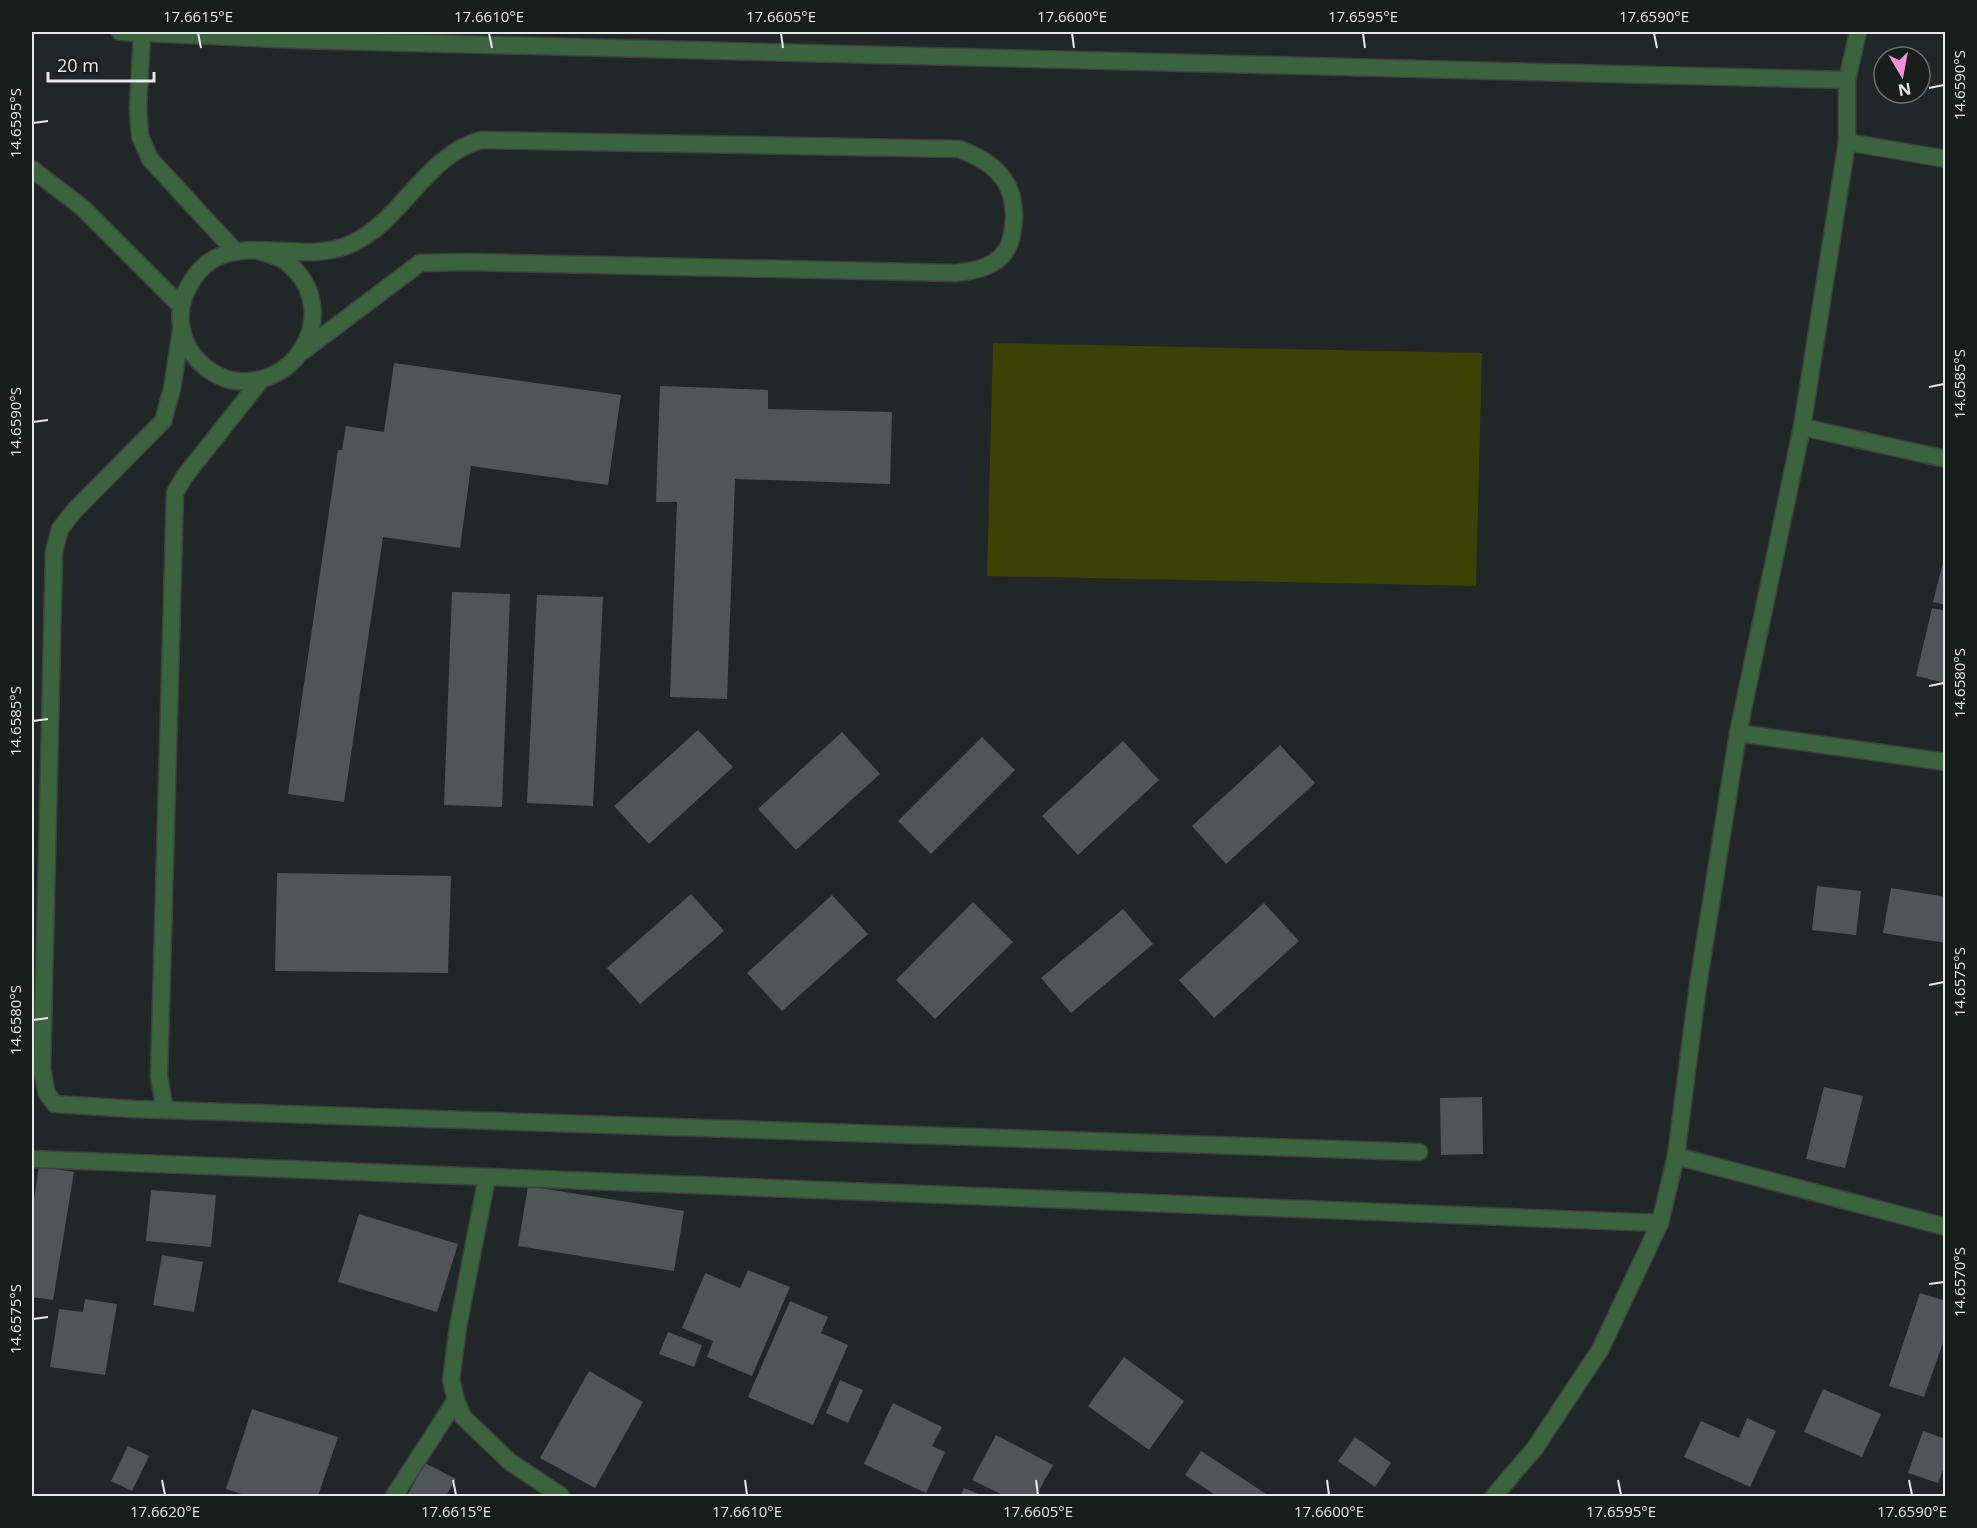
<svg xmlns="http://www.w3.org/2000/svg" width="1977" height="1528" viewBox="0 0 1977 1528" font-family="'Open Sans',sans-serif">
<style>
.park{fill:#3c4105}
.building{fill:#505658}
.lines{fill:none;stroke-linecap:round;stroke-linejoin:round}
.service-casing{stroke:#3c4241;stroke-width:19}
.minor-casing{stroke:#3c4241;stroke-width:19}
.tertiary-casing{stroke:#3c4241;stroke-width:19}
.service{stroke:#3b633e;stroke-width:16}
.minor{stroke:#3b633e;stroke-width:16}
.tertiary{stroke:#3b633e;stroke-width:16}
.ticks{fill:none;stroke:#e5e9e8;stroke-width:2}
.neatline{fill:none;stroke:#e5e9e8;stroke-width:2}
.ticks-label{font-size:15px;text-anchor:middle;fill:#e5e9e8}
</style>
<rect width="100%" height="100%" fill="#212726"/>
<polygon class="park" points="993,343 1482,353 1476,586 987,576"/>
<g class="building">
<polygon points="394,363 621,395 608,485 471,466 460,548 383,537 344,802 288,794 338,450 342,450 346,426 384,432"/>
<polygon points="660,386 768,390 768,409 892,412 890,484 735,479 727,699 670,697 677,502 656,502"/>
<polygon points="1945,555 1946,555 1946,605 1933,602"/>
<polygon points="452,592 510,594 502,807 444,805"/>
<polygon points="537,595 603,597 593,806 527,803"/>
<polygon points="1932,608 1946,611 1946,683 1916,676"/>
<polygon points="698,730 733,767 649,844 614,806"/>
<polygon points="842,732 880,774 796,850 758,809"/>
<polygon points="982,737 1015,770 931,854 898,821"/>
<polygon points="1123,741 1159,780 1078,855 1042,816"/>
<polygon points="1280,745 1315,783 1226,864 1192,826"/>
<polygon points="277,873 451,876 448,973 275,971"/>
<polygon points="1817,886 1861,891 1856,935 1812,930"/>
<polygon points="1891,888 1946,897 1946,943 1883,933"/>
<polygon points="691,894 724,931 640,1004 607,968"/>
<polygon points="832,895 868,934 782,1011 747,973"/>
<polygon points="973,902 1013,942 935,1019 896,980"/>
<polygon points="1264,903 1299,941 1214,1018 1179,980"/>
<polygon points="1123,909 1153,944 1071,1013 1041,978"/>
<polygon points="1824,1087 1863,1096 1845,1168 1806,1159"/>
<polygon points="1482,1097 1483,1154 1441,1155 1440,1098"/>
<polygon points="39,1166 74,1172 53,1300 32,1297 32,1214"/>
<polygon points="528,1186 684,1211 674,1271 518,1246"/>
<polygon points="151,1190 216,1195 211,1247 146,1241"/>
<polygon points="359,1214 458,1244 437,1312 338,1282"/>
<polygon points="162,1255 203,1262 194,1312 153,1305"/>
<polygon points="748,1270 790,1287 752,1376 707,1357 713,1341 682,1328 705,1273 740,1288"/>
<polygon points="1920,1293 1946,1301 1946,1334 1924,1397 1889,1386"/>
<polygon points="85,1299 117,1304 105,1375 50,1367 59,1309 83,1312"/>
<polygon points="790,1301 828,1317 821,1333 848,1345 813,1425 748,1397"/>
<polygon points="668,1332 702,1345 694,1367 659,1354"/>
<polygon points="1124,1357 1184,1401 1149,1450 1088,1406"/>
<polygon points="589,1371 643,1402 595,1488 540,1458"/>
<polygon points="840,1380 863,1390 848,1423 826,1413"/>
<polygon points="1823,1389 1881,1414 1862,1457 1804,1432"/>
<polygon points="893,1403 942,1427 932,1446 945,1452 926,1493 864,1464"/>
<polygon points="252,1409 338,1437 318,1496 248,1496 226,1489"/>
<polygon points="1747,1418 1776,1431 1750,1487 1684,1457 1701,1421 1739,1438"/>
<polygon points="1923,1431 1946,1439 1946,1462 1938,1483 1908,1473"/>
<polygon points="996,1435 1053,1465 1036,1496 1005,1496 972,1480"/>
<polygon points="1355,1437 1391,1463 1375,1487 1338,1461"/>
<polygon points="128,1446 149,1456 132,1491 111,1481"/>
<polygon points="1201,1451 1269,1496 1217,1496 1185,1475"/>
<polygon points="425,1463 456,1479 446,1496 407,1496"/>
<polygon points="964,1488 983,1496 960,1496"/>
</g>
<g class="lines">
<g class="service-casing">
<g id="service">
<polyline points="142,33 138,108 140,136 150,159 234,250"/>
<polyline points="32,169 83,208 180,305"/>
<path d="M259,251c8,3 19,5 26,10 56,41 20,126 -48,120 -16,-1 -36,-14 -45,-28 -11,-15 -15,-38 -8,-56 30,-80 108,-27 167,-53 50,-22 75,-89 130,-104l478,9c39,14 60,37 54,80 -2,13 -5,23 -17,32 -11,8 -26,10 -40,12l-487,-11 -49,1 -117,88"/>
<polyline points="181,331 172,389 163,421 74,511 60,529 54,552 42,1070 47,1094 55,1104 134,1109 1419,1152"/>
<polyline points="165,1110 159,1077 175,493 184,477 261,380"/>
</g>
</g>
<g class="minor-casing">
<g id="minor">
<polyline points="120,32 301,40 1847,80"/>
<polyline points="1847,142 1946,159"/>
<polyline points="1802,427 1946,459"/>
<polyline points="1738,733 1946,762"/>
<polyline points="1676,1156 1946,1227"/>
<polyline points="32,1159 1660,1223"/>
<polyline points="487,1177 458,1327 451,1380 456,1400 463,1417 510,1462 561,1496"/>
<polyline points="394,1496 456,1400"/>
</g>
</g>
<g class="tertiary-casing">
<polyline id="tertiary" points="1494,1496 1535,1448 1600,1350 1660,1223 1676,1156 1698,985 1738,733 1802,427 1847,142 1847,80 1858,32"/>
</g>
<use href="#service" class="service"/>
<use href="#minor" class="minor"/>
<use href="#tertiary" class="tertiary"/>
</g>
<path class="ticks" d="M198,33l3,15M489,33l3,15M781,33l2,15M1072,33l2,15M1363,33l2,15M1654,33l3,15M1929,88l15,-3M33,123l15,-2M1929,387l15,-3M33,422l15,-2M1929,686l15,-3M33,721l15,-2M1929,985l15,-3M33,1020l15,-2M1929,1284l15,-2M33,1319l15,-2M162,1480l3,15M453,1480l3,15M745,1480l2,15M1036,1480l2,15M1327,1480l2,15M1618,1480l3,15M1909,1480l3,15"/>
<rect width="1977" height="1528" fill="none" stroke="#181e1c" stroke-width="66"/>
<g transform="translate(1902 75) rotate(170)"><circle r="28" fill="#181e1c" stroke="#6a6f6e" stroke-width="1.5"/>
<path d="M0-4.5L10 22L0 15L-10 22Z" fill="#f491d4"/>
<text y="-9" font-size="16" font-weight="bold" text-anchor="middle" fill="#e5e9e8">N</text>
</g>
<path d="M48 72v9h106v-9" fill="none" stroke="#e5e9e8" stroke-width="3"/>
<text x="57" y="72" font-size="18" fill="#e5e9e8" stroke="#181e1c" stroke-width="4.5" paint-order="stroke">20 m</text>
<rect x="33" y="33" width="1911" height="1462" class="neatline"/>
<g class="ticks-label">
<text x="198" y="22">17.6615°E</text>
<text x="489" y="22">17.6610°E</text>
<text x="781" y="22">17.6605°E</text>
<text x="1072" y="22">17.6600°E</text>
<text x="1363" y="22">17.6595°E</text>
<text x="1654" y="22">17.6590°E</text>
<text transform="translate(1960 85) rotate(-90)" y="5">14.6590°S</text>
<text transform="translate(16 123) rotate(-90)" y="5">14.6595°S</text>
<text transform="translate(1960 384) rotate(-90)" y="5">14.6585°S</text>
<text transform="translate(16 422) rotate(-90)" y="5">14.6590°S</text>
<text transform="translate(1960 683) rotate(-90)" y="5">14.6580°S</text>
<text transform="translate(16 721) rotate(-90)" y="5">14.6585°S</text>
<text transform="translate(1960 982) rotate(-90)" y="5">14.6575°S</text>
<text transform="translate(16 1020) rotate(-90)" y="5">14.6580°S</text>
<text transform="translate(1960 1282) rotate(-90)" y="5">14.6570°S</text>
<text transform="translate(16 1319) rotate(-90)" y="5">14.6575°S</text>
<text x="165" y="1517">17.6620°E</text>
<text x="456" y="1517">17.6615°E</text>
<text x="747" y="1517">17.6610°E</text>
<text x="1038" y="1517">17.6605°E</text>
<text x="1329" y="1517">17.6600°E</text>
<text x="1621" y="1517">17.6595°E</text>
<text x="1912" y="1517">17.6590°E</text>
</g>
</svg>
